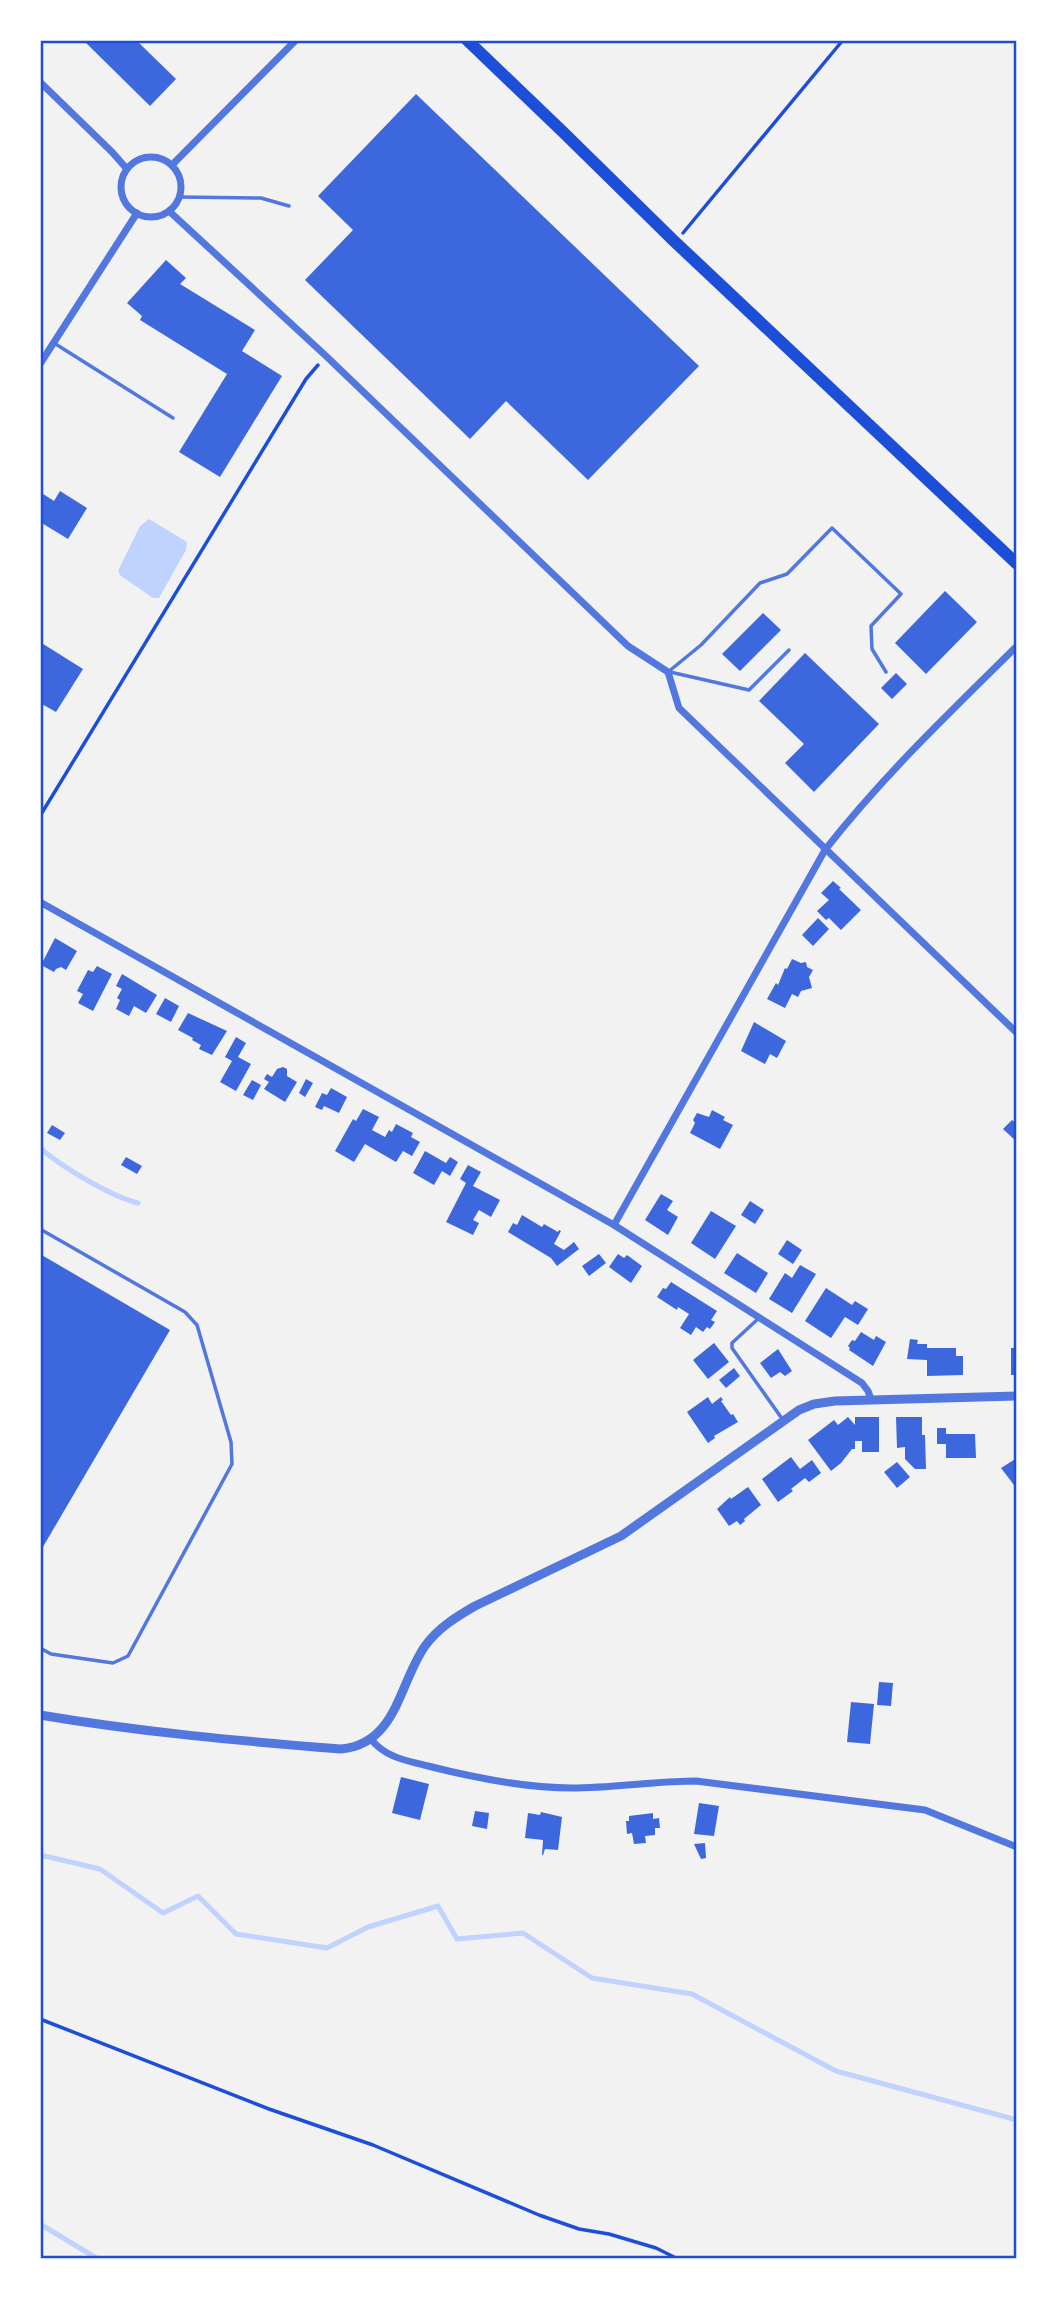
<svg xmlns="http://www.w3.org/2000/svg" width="1057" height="2299" viewBox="0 0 1057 2299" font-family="'Roboto Serif',serif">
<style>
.water{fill:#bfd3fe}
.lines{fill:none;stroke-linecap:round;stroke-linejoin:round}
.stream{stroke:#bfd3fe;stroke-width:5}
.building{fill:#3d67dc}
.path{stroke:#1d4ed8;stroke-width:3.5}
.service{stroke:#5277de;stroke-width:3.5}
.minor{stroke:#5277de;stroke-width:7}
.tertiary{stroke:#5277de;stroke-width:9}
.primary{stroke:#1d4ed8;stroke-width:12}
.neatline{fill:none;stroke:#1d4ed8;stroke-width:2.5}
</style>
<rect width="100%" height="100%" fill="#f2f2f2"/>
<polygon class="water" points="149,519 187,542 186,550 159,598 153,598 121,576 118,571 140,526"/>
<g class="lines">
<g class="stream">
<path d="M40,1148c22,19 70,48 98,55"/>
<polyline points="40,1855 100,1869 163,1913 198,1896 236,1934 327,1948 368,1927 438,1906 457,1939 523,1933 592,1978 692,1994 836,2071 1017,2120"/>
<polyline points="40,2224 98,2259"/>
</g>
</g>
<g class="building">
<polygon points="83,40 136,40 176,79 150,106"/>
<polygon points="416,94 699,366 588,480 506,401 470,439 305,280 353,230 318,196"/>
<polygon points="166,260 186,278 180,284 255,330 242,351 282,376 220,477 179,452 227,374 140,320 142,316 127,303"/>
<polygon points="60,491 87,508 68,539 40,522 40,492 54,501"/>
<polygon points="945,591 977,622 926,674 895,643"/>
<polygon points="763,613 781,630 740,671 722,654"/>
<polygon points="40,642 83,669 56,712 40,703"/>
<polygon points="805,653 879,724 814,792 785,763 804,744 759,701"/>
<polygon points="896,673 907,684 892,699 881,688"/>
<polygon points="833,881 841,888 839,889 861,910 841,930 829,918 826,920 817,911 829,900 821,893"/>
<polygon points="818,918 829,929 813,946 802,935"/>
<polygon points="55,938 77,951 66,970 61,967 56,969 54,972 41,965"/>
<polygon points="792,959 801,963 806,962 807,967 813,970 809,977 812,988 801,991 798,997 792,994 785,1008 767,999 776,983 778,985 785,968 787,969"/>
<polygon points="97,966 112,974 93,1011 78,1003 83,994 77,991 88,970 93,972"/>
<polygon points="122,974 157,995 146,1013 134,1006 129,1016 116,1009 120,1000 117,998 122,989 116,986"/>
<polygon points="165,998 179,1006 171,1022 156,1014"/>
<polygon points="188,1013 227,1031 212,1055 199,1049 201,1045 192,1040 193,1038 178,1030"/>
<polygon points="754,1022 786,1041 777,1058 770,1054 765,1064 741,1051"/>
<polygon points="236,1037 246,1043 238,1057 251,1064 236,1091 220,1082 232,1061 225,1057"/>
<polygon points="283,1067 287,1069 287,1076 297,1082 285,1102 264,1089 269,1082 264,1079 267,1074 272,1077 277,1069"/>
<polygon points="306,1079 313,1083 305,1097 299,1093"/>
<polygon points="252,1080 261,1085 253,1100 243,1095"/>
<polygon points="331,1088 347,1097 339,1113 324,1106 322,1110 315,1107 322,1093 327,1095"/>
<polygon points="363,1109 379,1117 372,1130 385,1137 389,1130 392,1132 396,1124 413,1133 411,1137 420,1142 412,1156 403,1151 396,1162 365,1144 354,1162 335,1151 353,1119 356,1121"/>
<polygon points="712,1110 725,1117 723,1120 733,1125 720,1149 690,1133 695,1123 693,1120 697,1113 709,1117"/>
<polygon points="1012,1120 1017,1124 1017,1142 1003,1129"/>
<polygon points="52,1125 65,1133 60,1140 47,1133"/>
<polygon points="425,1151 446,1163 450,1157 458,1162 450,1176 442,1171 434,1185 413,1173"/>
<polygon points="126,1157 142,1166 137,1174 121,1165"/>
<polygon points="468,1165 481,1172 473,1186 500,1200 491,1217 479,1210 473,1220 479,1223 473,1235 446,1222 466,1183 460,1179"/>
<polygon points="661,1194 673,1201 667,1210 678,1217 668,1235 645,1220"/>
<polygon points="750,1201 764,1210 755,1224 741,1215"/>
<polygon points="711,1211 736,1226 715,1259 691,1243"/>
<polygon points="522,1215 542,1227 544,1224 558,1232 559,1230 561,1231 554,1244 564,1250 574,1242 579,1249 557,1266 551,1258 508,1232 513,1223 517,1225"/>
<polygon points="787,1240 802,1250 793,1264 778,1254"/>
<polygon points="737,1253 768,1273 756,1293 724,1273"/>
<polygon points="40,1254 170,1330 40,1552"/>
<polygon points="599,1254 606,1263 589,1276 582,1266"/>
<polygon points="618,1254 624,1258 627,1255 642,1266 631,1283 609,1267"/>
<polygon points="800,1265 816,1274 792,1313 769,1299 785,1273 792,1278"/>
<polygon points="671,1282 717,1311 711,1320 715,1322 710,1329 707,1327 703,1332 696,1327 691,1335 680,1328 689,1314 678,1307 677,1310 657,1297 663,1288 666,1289"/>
<polygon points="826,1288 852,1305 855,1301 868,1309 858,1325 845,1317 831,1338 805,1321"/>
<polygon points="861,1332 874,1340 876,1336 886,1342 873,1366 849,1350 850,1348 848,1346 852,1340 855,1341"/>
<polygon points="910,1339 918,1340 917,1344 927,1344 927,1348 956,1348 956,1356 963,1356 963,1375 927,1376 927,1360 907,1359"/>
<polygon points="714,1343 729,1362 708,1379 693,1360"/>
<rect x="1011" y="1348" width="6" height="27"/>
<polygon points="778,1349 792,1371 785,1376 780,1372 771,1378 760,1363"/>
<polygon points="734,1368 740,1376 726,1388 719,1380"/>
<polygon points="708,1397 712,1404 721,1397 723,1400 721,1401 731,1415 733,1414 738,1422 714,1436 715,1438 708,1443 687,1412"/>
<polygon points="848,1417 855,1425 855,1417 879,1417 879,1452 862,1452 862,1441 855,1441 855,1449 852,1449 841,1463 831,1471 808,1440 834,1420 838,1425"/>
<polygon points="896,1417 922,1417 922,1435 925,1435 926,1469 915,1469 905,1459 905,1447 897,1448"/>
<polygon points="937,1428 946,1428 946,1434 975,1434 976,1458 946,1458 946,1444 937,1444"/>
<polygon points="791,1457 800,1469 812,1460 821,1473 809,1482 805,1478 791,1489 793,1491 778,1502 762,1479"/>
<polygon points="1017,1458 1017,1489 1001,1468"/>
<polygon points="897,1462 910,1477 897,1488 884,1472"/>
<polygon points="748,1487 761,1505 744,1519 745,1521 740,1525 737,1521 729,1526 717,1509 730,1497 731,1499"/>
<polygon points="879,1682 893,1683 891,1706 877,1705"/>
<polygon points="851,1702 874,1704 870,1744 847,1742"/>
<polygon points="401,1777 429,1784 420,1820 392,1813"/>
<polygon points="699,1803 719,1806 714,1836 694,1834"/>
<polygon points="475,1811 489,1813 487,1829 472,1826"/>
<polygon points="541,1812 562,1817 558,1850 545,1849 543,1855 542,1855 543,1840 525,1838 528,1813 540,1815"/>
<polygon points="653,1813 653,1819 659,1818 660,1828 655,1828 655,1835 645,1836 646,1843 634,1844 632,1833 627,1834 626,1821 629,1821 629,1816"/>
<polygon points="705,1843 706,1858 701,1859 694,1844"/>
</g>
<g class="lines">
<g class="path">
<polyline points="683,233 843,40"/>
<polyline points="40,816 306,379 318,365"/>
<polyline points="40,2019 269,2109 373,2145 539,2215 579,2229 609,2234 656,2248 678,2259"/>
</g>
<g class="service">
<polyline points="179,197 261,198 289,206"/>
<polyline points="54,343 173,418"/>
<polyline points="668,672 701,645 760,583 787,574 832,528 901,594 871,626 872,649 886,672"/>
<polyline points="670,672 749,690 789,650"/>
<polyline points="40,1229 185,1312 197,1325 231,1442 232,1464 128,1656 113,1663 51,1654 40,1648"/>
<polyline points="759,1318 732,1343 732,1348 783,1420"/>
</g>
<g class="minor">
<polyline points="40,82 112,152 127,169"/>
<circle cx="151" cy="187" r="30"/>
<polyline points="172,165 296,40"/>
<polyline points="169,211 326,356 628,646 668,672 679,708 1017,1033"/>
<polyline points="40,364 137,213"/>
<polyline points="40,902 614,1225 862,1383 868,1391 871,1399"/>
<path d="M614,1225l211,-375c58,-74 125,-138 192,-204"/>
<path d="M371,1739c13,18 37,22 57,27 47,12 96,22 144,22 41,0 83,-7 124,-7l229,29 92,37"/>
</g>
<path class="tertiary" d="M40,1715c100,17 200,26 301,34 56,-5 58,-66 84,-103 13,-18 31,-29 50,-40l146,-70 178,-126 15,-6 21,-3 182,-5"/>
<polyline class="primary" points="467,40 563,132 674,241 1017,564"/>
</g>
<rect width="1057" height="2299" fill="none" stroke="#ffffff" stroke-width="84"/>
<rect x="42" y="42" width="973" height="2215" class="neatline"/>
</svg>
